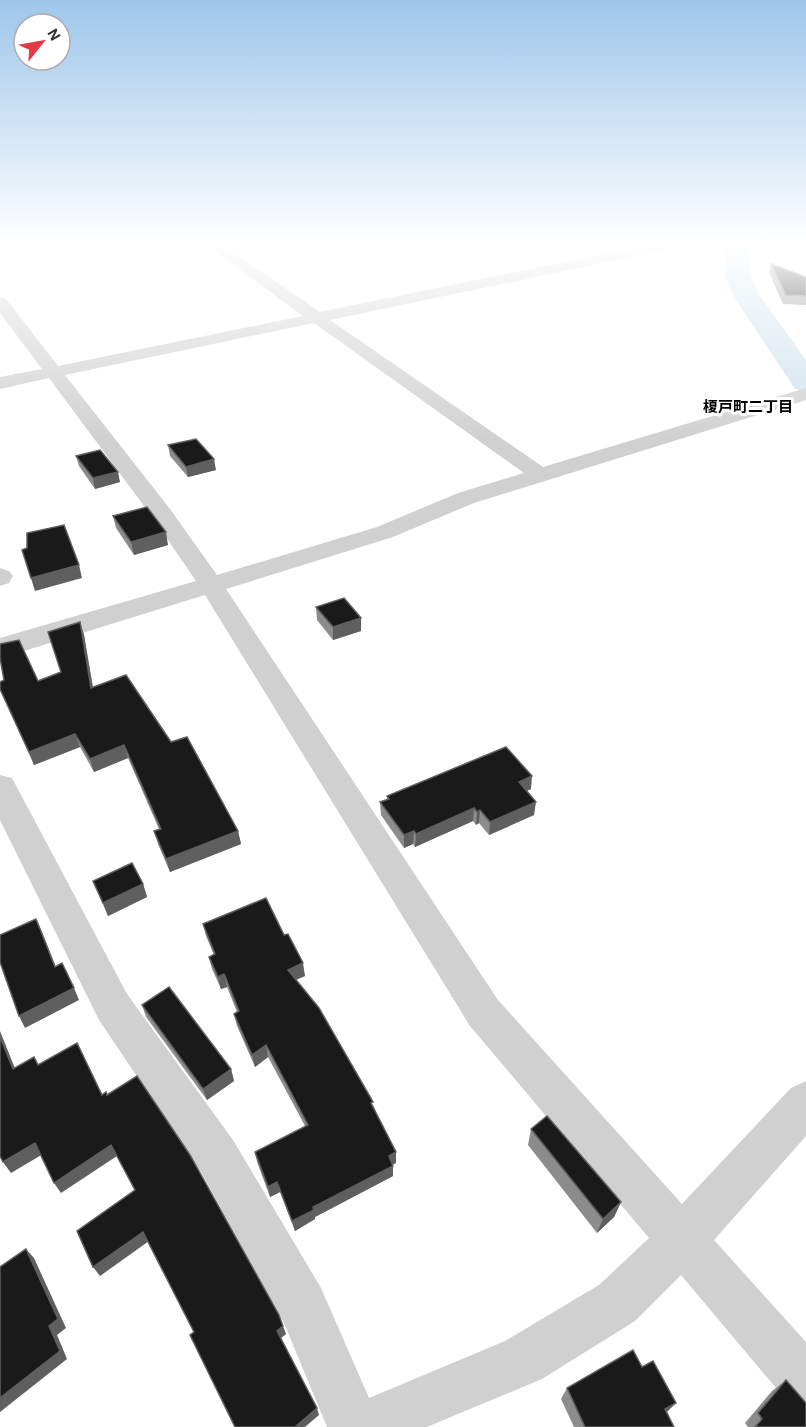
<svg xmlns="http://www.w3.org/2000/svg" width="806" height="1427" viewBox="0 0 806 1427" font-family="'Alegreya Sans','Noto Sans JP',sans-serif">
<style>
.lines{fill:none;stroke-linecap:round;stroke-linejoin:round}
.river{fill:#cfe2ee;fill-rule:evenodd}
.minor{fill:#d0d0d0;fill-rule:evenodd}
.wall{fill:#8c8c8c}
.shaded-wall{fill:#5f5f5f}
.building{fill:#1a1a1a;stroke:#5f5f5f;stroke-width:1.5}
.labels{text-anchor:middle;dominant-baseline:central;stroke-width:6;stroke-linejoin:round;paint-order:stroke}
.far-neighbourhood-label{font-size:15px;font-weight:bold;fill:#000;stroke:#fff}
</style>
<rect width="100%" height="100%" fill="#fff"/>
<g class="lines">
<path class="river" d="M726,241H749L751,277L760,296L806,360V391L795,389L734,297L725,277Z"/>
<g class="minor">
<path d="M201,241H217L320,312L667,241H695L688,245L330,320L543,467L806,388V400L474,503L393,537L226,589L498,1000L682,1204L791,1088L806,1081V1136L714,1240L806,1342V1409L787,1401L681,1275L635,1321L542,1379L427,1427H327L284,1323L201,1172L99,1020L0,820V775L12,778L127,994L233,1140L321,1288L369,1398L505,1341L599,1285L649,1238L470,1026L205,595L24,651L0,656V638L196,581L153,518L49,378L0,389V377L42,369L0,313V297L6,299L58,366L303,316ZM314,323L524,473L458,493L377,527L217,575L170,509L65,375Z"/>
<path d="M0,568L9,571L13,576L9,583L0,586Z"/>
</g>
</g>
<g class="wall">
<path d="M771,264L806,277V305L783,304L769,272Z"/>
<path d="M168,445L216,470L188,477L170,456Z"/>
<path d="M76,456L120,482L95,489L79,466Z"/>
<path d="M113,516L168,545L134,555L116,528Z"/>
<path d="M316,607L361,618V631L333,640L317,620Z"/>
<path d="M80,622L84,635L93,687L171,742L238,831L241,844L170,872L158,844L154,831L159,829L128,758L94,772L80,747L34,765L0,689L38,681L61,672Z"/>
<path d="M531,789L527,791L534,815L489,835L479,823L476,825L473,821L415,847L413,844L404,848L381,815L380,802L387,800V796Z"/>
<path d="M93,881L143,884L147,897L108,916Z"/>
<path d="M203,924L284,935L305,976L296,980L374,1107L396,1163L392,1165L393,1176L315,1217V1219L295,1231L280,1192L270,1197L257,1162L255,1152L305,1126L268,1057L255,1067L237,1026L234,1014L237,1012L227,987L221,989L212,969L209,957L214,955L206,936Z"/>
<path d="M142,1005L231,1069L234,1081L207,1100L146,1017Z"/>
<path d="M531,1129L621,1202L614,1217L597,1233L528,1145Z"/>
<path d="M642,1367L674,1427H574L561,1399L567,1388Z"/>
<path d="M786,1380L806,1427H748L745,1423L772,1391Z"/>
</g>
<g class="shaded-wall">
<path d="M214,459L216,470L188,477L186,467Z"/>
<path d="M118,472L120,482L95,489L93,478Z"/>
<path d="M166,532L168,545L134,555L131,542Z"/>
<path d="M79,565L82,578L35,591L31,578Z"/>
<path d="M361,618V631L333,640V627Z"/>
<path d="M80,622L84,635L95,701L91,688Z"/>
<path d="M75,734L80,747L34,765L29,752Z"/>
<path d="M124,745L128,758L94,772L90,759Z"/>
<path d="M532,776L531,789L517,795L519,782Z"/>
<path d="M536,802L534,815L489,835L490,822Z"/>
<path d="M474,808L473,821L415,847L416,834Z"/>
<path d="M480,810L479,823L476,825L477,812Z"/>
<path d="M238,831L241,844L170,872L166,859Z"/>
<path d="M414,831L413,844L404,848V835Z"/>
<path d="M143,884L147,897L108,916L103,903Z"/>
<path d="M36,919L42,932L61,980L55,967Z"/>
<path d="M303,963L305,976L290,982L288,970Z"/>
<path d="M224,974L227,987L221,989L218,977Z"/>
<path d="M74,988L79,1000L25,1028L19,1016Z"/>
<path d="M0,1031L20,1081L13,1069L0,1037Z"/>
<path d="M266,1045L268,1057L255,1067L252,1055Z"/>
<path d="M231,1069L234,1081L207,1100L203,1089Z"/>
<path d="M35,1143L43,1154L11,1173L3,1162Z"/>
<path d="M111,1145L117,1156L61,1193L54,1183Z"/>
<path d="M396,1152V1163L389,1166V1156Z"/>
<path d="M393,1166V1176L315,1217V1219L295,1231L292,1221L313,1207Z"/>
<path d="M277,1182L280,1192L270,1197L268,1187Z"/>
<path d="M621,1202L614,1217L597,1233L603,1219Z"/>
<path d="M143,1232L149,1241L100,1276L93,1267Z"/>
<path d="M26,1249L34,1258L66,1328L57,1335L67,1359L0,1412V1398L49,1326Z"/>
<path d="M283,1326L286,1334L280,1339L277,1331Z"/>
<path d="M676,1403L666,1413L665,1409Z"/>
<path d="M317,1408L319,1415L305,1427H295Z"/>
</g>
<g class="building">
<path d="M771,264L806,277V296L786,295Z"/>
<path d="M196,439L214,459L186,467L168,445Z"/>
<path d="M100,450L118,472L93,478L76,456Z"/>
<path d="M147,507L166,532L131,542L113,516Z"/>
<path d="M64,525L79,565L31,578L22,550L27,548V533Z"/>
<path d="M344,598L361,618L333,627L316,607Z"/>
<path d="M80,622L91,688L126,675L171,742L187,737L238,831L166,859L154,831L161,829L124,745L90,759L75,734L29,752L0,689V682L4,680L0,658V644L19,640L38,681L61,672L48,632Z"/>
<path d="M506,747L532,776L519,782L536,802L490,822L480,810L477,812L474,808L416,834L414,831L404,835L380,802L389,799L387,796Z"/>
<path d="M132,863L143,884L103,903L93,881Z"/>
<path d="M266,898L284,935L288,934L303,963L288,970L319,1008L373,1102L371,1103L396,1152L389,1156L393,1166L313,1207L314,1210L292,1221L277,1182L268,1187L255,1152L308,1125L266,1045L252,1055L234,1014L239,1011L224,974L218,977L209,957L215,954L203,924Z"/>
<path d="M36,919L55,967L62,963L74,988L19,1016L0,962V935Z"/>
<path d="M169,987L231,1069L203,1089L142,1005Z"/>
<path d="M0,1037L13,1069L34,1057L38,1065L77,1043L102,1095L106,1092L107,1095L137,1076L190,1155L279,1315L283,1326L277,1331L317,1408L295,1427H235L190,1335L194,1332L143,1232L93,1267L77,1231L135,1190L111,1145L54,1183L35,1143L3,1162L0,1156Z"/>
<path d="M547,1116L621,1202L603,1219L531,1129Z"/>
<path d="M26,1249L58,1319L49,1326L60,1351L0,1398V1267Z"/>
<path d="M633,1350L642,1367L653,1361L676,1403L665,1409L674,1427H585L567,1388Z"/>
<path d="M786,1380L806,1403V1427H755L762,1419L758,1413Z"/>
</g>
<linearGradient id="sky" x2="0" y2="1"><stop stop-color="#9ec6ea"/><stop offset="0.55" stop-color="#fff"/><stop offset="1" stop-color="#fff" stop-opacity="0"/></linearGradient>
<rect width="806" height="441" fill="url(#sky)"/>
<g class="labels">
<g class="far-neighbourhood-label">
<text x="748" y="407">榎戸町二丁目</text>
</g>
</g>
<g transform="translate(42 42) rotate(59)"><circle r="28" fill="#ffffff" stroke="#adadad" stroke-width="1.5"/>
<path d="M0-4.5L10 22L0 15L-10 22Z" fill="#e63946"/>
<text y="-9" font-size="16" font-weight="bold" text-anchor="middle" fill="#333333">N</text>
</g>
</svg>
